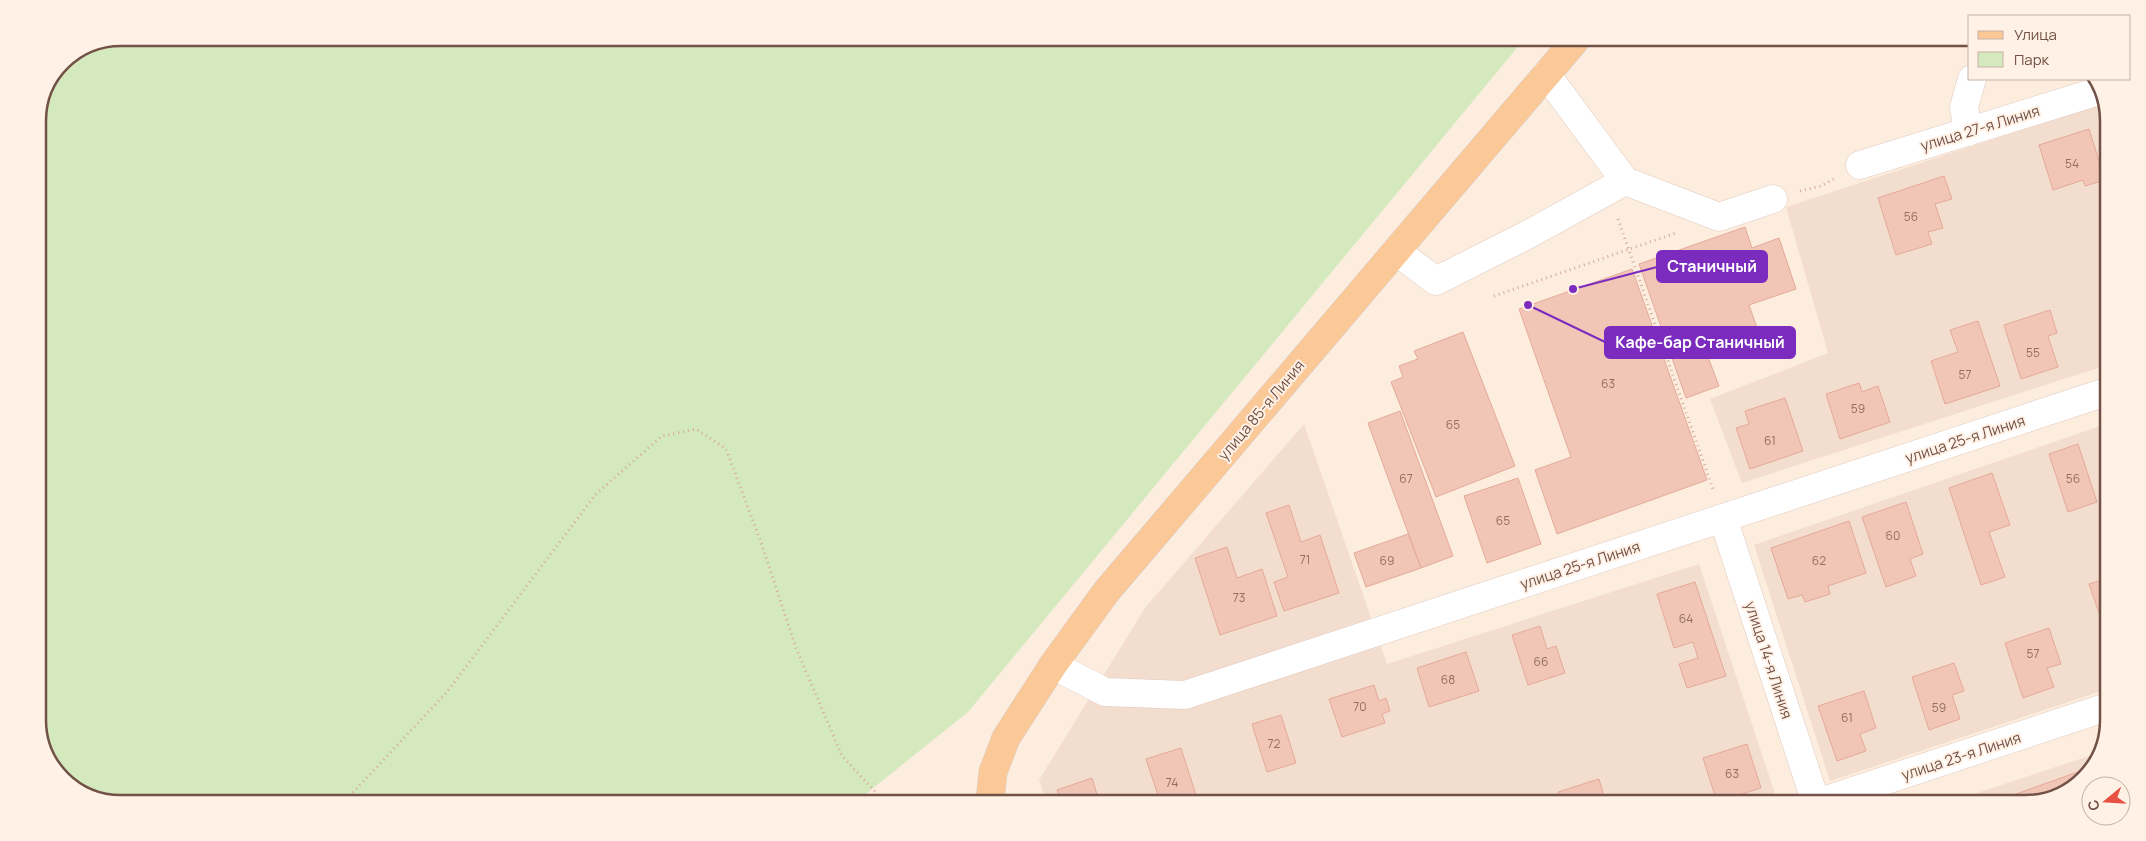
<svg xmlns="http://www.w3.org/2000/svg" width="2146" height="841" viewBox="0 0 2146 841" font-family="Manrope,sans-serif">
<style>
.residential{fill:#f3ddce}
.green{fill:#d5e9be}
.building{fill:#f1c6b7;stroke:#e4aa97}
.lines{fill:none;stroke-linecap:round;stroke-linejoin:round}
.minor-casing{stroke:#e2cabf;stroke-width:29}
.major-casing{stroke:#d8cecb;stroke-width:29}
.path{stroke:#d6aa9b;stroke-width:3;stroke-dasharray:1 4;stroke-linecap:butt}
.minor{stroke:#fff;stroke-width:28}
.major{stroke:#fbc897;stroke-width:28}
.labels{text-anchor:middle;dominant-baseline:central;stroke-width:4;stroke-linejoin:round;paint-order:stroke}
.number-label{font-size:12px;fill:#926e63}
.street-label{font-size:15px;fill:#725147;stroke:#fff1e5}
.rim{fill:none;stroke:#725147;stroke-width:2.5}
.leader{fill:none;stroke:#7b2cbf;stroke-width:2}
.callout-dot{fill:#7b2cbf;stroke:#fff1e5;stroke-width:2}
.callout{fill:#7b2cbf;stroke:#7b2cbf;stroke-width:2}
.callout-label{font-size:16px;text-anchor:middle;font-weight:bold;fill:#fff}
</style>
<rect width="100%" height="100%" fill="#fceddf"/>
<g class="residential">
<path d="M2104,103L2108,115L2107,365L1742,483L1710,399L1828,353L1786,207Z"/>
<path d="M1304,424L1387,664L1699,564L1776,797L1757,803L1046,801L1039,780L1145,608Z"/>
<path d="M2106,424L2104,690L1830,781L1754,545Z"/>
<path d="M2101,752L2076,786L2025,803H1947Z"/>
</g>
<path class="green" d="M1521,43L968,712L857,801L94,799L55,771L38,726V116L62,62L89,44Z"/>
<g class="building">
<path d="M2089,129L2105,180L2085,186L2083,180L2053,190L2039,145Z"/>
<path d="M1944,176L1952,199L1935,204L1943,228L1928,232L1932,244L1896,255L1878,198Z"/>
<path d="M1745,227L1752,248L1779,238L1796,289L1749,305L1761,339L1708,357L1719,386L1686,398L1639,264Z"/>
<path d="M1632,269L1707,480L1557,534L1535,470L1571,457L1519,309Z"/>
<path d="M2050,310L2057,333L2048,336L2058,367L2021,379L2004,325Z"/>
<path d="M1978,321L2000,386L1945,404L1931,361L1958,352L1950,330Z"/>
<path d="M1463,332L1515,466L1436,497L1391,382L1403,377L1399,366L1418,359L1414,351Z"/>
<path d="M1859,383L1862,392L1878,386L1890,422L1840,439L1826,394Z"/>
<path d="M1785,398L1803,451L1750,469L1736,428L1749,424L1745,411Z"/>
<path d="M1400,411L1453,556L1421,568L1368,423Z"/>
<path d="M2078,444L2097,502L2068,512L2049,454Z"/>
<path d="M1992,473L2010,525L1989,532L2005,577L1981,585L1949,488Z"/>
<path d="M1518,478L1541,544L1487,563L1464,496Z"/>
<path d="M1906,502L1923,554L1910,559L1916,576L1886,587L1862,517Z"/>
<path d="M1289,505L1301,542L1320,535L1339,593L1284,611L1274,582L1288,577L1266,513Z"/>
<path d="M1849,521L1866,573L1828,586L1830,594L1805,602L1802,595L1788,599L1771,548Z"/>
<path d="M1408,534L1421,568L1366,587L1354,553Z"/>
<path d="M1227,547L1237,578L1262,569L1277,616L1220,635L1195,558Z"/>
<path d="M2105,579V630L2089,584Z"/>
<path d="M1695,582L1726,676L1687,688L1679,664L1698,658L1693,642L1674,648L1657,594Z"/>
<path d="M1540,626L1547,649L1556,646L1565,673L1528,685L1512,635Z"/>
<path d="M2049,628L2061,664L2047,668L2054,687L2023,698L2005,643Z"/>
<path d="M1466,652L1479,691L1429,707L1417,668Z"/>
<path d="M1954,663L1964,691L1952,695L1960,719L1929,730L1912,677Z"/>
<path d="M1374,685L1379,701L1386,698L1390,711L1382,714L1385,723L1342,737L1329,699Z"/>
<path d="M1864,691L1876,728L1860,734L1866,751L1837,761L1818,706Z"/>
<path d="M1281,715L1296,763L1267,772L1252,724Z"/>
<path d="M1747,744L1761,788L1717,802L1703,758Z"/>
<path d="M1181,748L1196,795L1175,802L1160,801L1146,759Z"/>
<path d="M2089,768L2076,786L2025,803H2007L2005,798Z"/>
<path d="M1092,778L1099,801H1061L1057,790Z"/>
<path d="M1599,779L1606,803L1561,802L1558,792Z"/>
</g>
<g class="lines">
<defs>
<g id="minor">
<path d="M1968,132L1964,107L1972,79"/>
<path d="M1860,165L2099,91"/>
<path d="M1625,181L1719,217L1773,199"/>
<path d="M1396,251L1436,281L1529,234L1625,181L1546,74"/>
<path d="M1723,518L1816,803"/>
<path d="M1053,665L1105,692L1185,695L2106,392"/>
<path d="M1817,803L2104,708"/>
</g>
<path id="major" d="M990,801L993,772L1006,738L1053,665L1106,592L1574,42"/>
</defs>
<use href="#minor" class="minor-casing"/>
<use href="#major" class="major-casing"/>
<g class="path">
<path d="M1800,191L1821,186L1834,179"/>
<path d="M1618,219L1713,489"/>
<path d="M1494,296L1676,233"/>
<path d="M346,800L447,692L596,494L662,436L696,429L726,449L762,545L796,648L842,756L884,801"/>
</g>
<use href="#minor" class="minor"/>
<use href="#major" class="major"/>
</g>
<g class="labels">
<g class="number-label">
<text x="2072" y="163">54</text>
<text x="1911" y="216">56</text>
<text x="2033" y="352">55</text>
<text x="1965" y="374">57</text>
<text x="1608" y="383">63</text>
<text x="1858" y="408">59</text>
<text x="1453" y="424">65</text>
<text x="1770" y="440">61</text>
<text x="1406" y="478">67</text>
<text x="2073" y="478">56</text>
<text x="1503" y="520">65</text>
<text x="1893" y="535">60</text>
<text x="1305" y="559">71</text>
<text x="1387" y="560">69</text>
<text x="1819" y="560">62</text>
<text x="1239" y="597">73</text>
<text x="1686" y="618">64</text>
<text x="2033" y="653">57</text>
<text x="1541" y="661">66</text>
<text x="1448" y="679">68</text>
<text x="1360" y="706">70</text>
<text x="1939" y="707">59</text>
<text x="1847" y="717">61</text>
<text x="1274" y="743">72</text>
<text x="1732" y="773">63</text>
<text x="1172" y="782">74</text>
</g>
<g class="street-label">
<text transform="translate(1980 128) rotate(-17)">улица 27-я Линия</text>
<text transform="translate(1261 410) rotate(-50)">улица 85-я Линия</text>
<text transform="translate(1965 439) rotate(-18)">улица 25-я Линия</text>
<text transform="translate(1580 565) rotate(-18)">улица 25-я Линия</text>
<text transform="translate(1769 660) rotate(72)">улица 14-я Линия</text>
<text transform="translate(1961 756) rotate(-18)">улица 23-я Линия</text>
</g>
</g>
<path d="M0 0H2146V841H0ZM121 46H2025A75 75 0 0 1 2100 121V720A75 75 0 0 1 2025 795H121A75 75 0 0 1 46 720V121A75 75 0 0 1 121 46Z" fill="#fff1e5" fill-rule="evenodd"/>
<path class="rim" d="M121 46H2025A75 75 0 0 1 2100 121V720A75 75 0 0 1 2025 795H121A75 75 0 0 1 46 720V121A75 75 0 0 1 121 46Z"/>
<path class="leader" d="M1573 289L1657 267M1528 305L1605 342"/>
<g class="callout-dot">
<circle cx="1573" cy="289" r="5"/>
<circle cx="1528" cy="305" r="5"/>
</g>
<g class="callout">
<rect x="1657" y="251" width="110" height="31" rx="5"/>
<rect x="1605" y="327" width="190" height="31" rx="5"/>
</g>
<g class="callout-label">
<text x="1712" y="272">Станичный</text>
<text x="1700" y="348">Кафе-бар Станичный</text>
</g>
<rect x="1968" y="15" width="162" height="65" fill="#fff1e5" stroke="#c7b1a6"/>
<rect x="1978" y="31" width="25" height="8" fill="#fbc897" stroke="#c7b1a6"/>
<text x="2014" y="40" font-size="15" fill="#725147">Улица</text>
<rect x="1978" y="52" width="25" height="15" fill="#d5e9be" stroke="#c7b1a6"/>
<text x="2014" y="65" font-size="15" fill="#725147">Парк</text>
<g transform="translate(2106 801) rotate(252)"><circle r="24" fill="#fff1e5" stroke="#c7b1a6"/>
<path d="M0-4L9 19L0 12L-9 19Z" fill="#e75143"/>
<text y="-8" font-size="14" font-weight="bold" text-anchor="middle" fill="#725147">С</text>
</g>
</svg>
